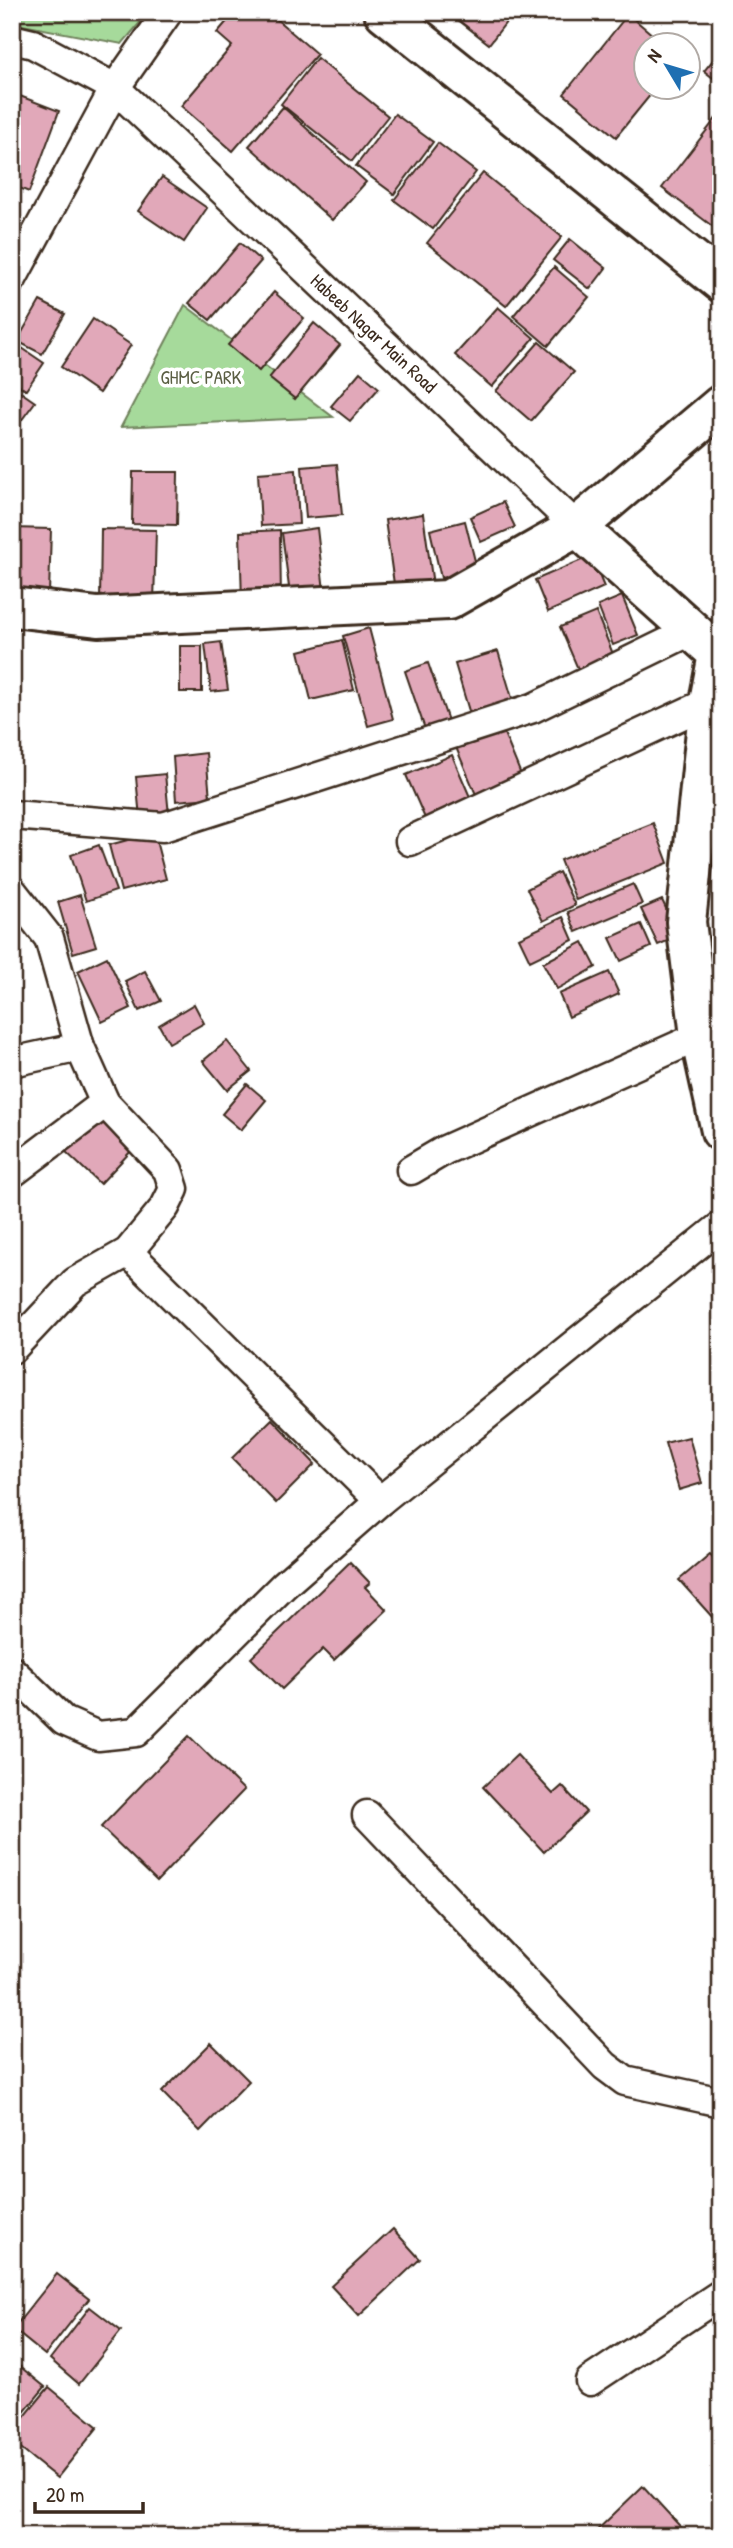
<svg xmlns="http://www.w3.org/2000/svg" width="733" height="2548" viewBox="0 0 733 2548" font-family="'Patrick Hand',sans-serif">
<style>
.green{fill:#a6da9b;stroke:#70825c;stroke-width:2}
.building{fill:#e1a8b9;stroke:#3b2a1e;stroke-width:2}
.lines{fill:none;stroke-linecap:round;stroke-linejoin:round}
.street-casing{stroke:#3b2a1e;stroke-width:33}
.secondary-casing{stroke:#3b2a1e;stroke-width:44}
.street{stroke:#fff;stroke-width:28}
.secondary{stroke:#fff;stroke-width:38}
.labels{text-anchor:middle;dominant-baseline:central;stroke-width:7;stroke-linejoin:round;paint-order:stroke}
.street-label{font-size:19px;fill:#3b2a1e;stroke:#fff}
.park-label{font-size:19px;fill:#5b5f44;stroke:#fff}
</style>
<rect width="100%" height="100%" fill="#fff"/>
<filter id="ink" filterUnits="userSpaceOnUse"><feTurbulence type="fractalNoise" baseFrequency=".0143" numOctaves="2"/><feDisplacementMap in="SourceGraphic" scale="14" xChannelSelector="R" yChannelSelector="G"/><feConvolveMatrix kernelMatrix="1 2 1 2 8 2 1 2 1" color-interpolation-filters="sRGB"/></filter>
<g filter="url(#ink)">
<g class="green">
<path d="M12,12H149L122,44L12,23Z"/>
<path d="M185,305L333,417L121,427Z"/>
</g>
<g class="building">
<path d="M235,12H268L317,54L233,151L181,106L232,46L217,33Z"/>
<path d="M448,12H514L489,44Z"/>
<path d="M628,14L666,46H646V88H656L616,137L564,94Z"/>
<path d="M721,50V84L704,71Z"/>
<path d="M317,58L388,116L352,161L281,104Z"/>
<path d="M12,93L59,111L29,192L12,185Z"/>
<path d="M283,107L366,182L332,220L249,146Z"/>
<path d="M721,112V223L716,229L662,188Z"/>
<path d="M395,114L433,142L394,194L356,166Z"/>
<path d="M438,143L476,172L433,229L394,200Z"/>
<path d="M483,173L562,237L506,306L427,243Z"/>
<path d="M162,177L207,208L184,242L138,211Z"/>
<path d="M570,239L606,268L590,289L553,260Z"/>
<path d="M240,243L261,261L210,320L189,303Z"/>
<path d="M554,267L589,297L548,346L513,316Z"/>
<path d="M274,292L304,318L259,371L228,345Z"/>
<path d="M40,301L65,314L42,354L17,341Z"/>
<path d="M498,307L534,338L492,387L455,355Z"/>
<path d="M93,319L131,345L99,393L61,367Z"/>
<path d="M314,323L340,345L295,399L269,378Z"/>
<path d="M539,342L574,372L531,421L496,391Z"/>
<path d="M22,348L44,363L26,390L12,381V363Z"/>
<path d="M360,372L379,388L350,421L331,406Z"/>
<path d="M12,386L35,402L12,433Z"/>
<path d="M337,464L342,515L306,518L302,467Z"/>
<path d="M296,470L299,524L261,526L258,473Z"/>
<path d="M133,472H178L177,525L132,524Z"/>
<path d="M503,502L515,527L481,542L470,517Z"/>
<path d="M423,514L433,585L395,591L385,520Z"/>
<path d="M465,521L477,569L441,578L430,530Z"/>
<path d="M12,528L51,529L49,594L12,593Z"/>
<path d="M317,528L324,591L290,595L282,533Z"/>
<path d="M101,529L156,530L154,603H100Z"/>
<path d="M280,530L281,601L242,602L240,532Z"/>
<path d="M591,556L604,587L548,612L535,580Z"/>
<path d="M622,596L638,635L613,645L598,606Z"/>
<path d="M596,612L613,654L578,669L560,627Z"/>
<path d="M369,628L393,719L368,726L343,636Z"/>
<path d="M342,640L354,690L311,700L299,651Z"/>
<path d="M221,642L228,690L211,692L205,644Z"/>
<rect x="180" y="646" width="22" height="46"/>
<path d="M498,651L515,708L472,721L455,664Z"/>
<path d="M428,663L448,721L425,729L405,671Z"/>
<path d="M501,726L522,777L477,797L455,745Z"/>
<path d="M206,753L210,798L176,801L173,757Z"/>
<path d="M452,755L473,804L427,823L406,775Z"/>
<path d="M165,774L169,815L140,818L136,777Z"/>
<path d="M653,823L668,863L576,900L560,860Z"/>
<path d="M154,833L166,879L121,891L109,845Z"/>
<path d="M99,845L116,891L86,901L71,855Z"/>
<path d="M559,872L575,905L543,921L527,889Z"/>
<path d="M633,884L642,904L576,932L568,912Z"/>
<path d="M80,895L96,946L73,953L58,902Z"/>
<path d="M662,900L679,936L658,945L641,909Z"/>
<path d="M563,917L573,940L530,961L519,938Z"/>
<path d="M641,924L651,947L621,961L610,938Z"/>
<path d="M583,942L596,967L557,989L543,963Z"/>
<path d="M107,957L131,1008L102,1022L78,971Z"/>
<path d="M145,971L161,1001L139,1011L125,981Z"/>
<path d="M609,972L619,994L569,1017L559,994Z"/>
<path d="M194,1004L204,1023L169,1043L159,1025Z"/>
<path d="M227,1041L251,1071L227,1090L203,1061Z"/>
<path d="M247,1084L266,1100L241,1130L222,1114Z"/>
<path d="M98,1115L134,1148L100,1184L65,1151Z"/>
<path d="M272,1419L315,1464L276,1503L232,1458Z"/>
<path d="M689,1437L702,1483L679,1490L665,1443Z"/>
<path d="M710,1554L721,1566V1613L714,1619L679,1580Z"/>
<path d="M350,1562L370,1583L365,1587L387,1610L334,1660L323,1649L282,1689L251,1658Z"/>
<path d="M189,1736L244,1790L157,1881L101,1827Z"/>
<path d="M517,1755L553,1794L562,1786L586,1812L544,1852L483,1787Z"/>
<path d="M211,2043L249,2081L200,2131L162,2092Z"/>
<path d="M393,2229L420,2259L359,2316L331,2286Z"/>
<path d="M57,2274L89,2299L45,2355L13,2329Z"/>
<path d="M90,2307L121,2331L79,2384L50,2359Z"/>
<path d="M12,2360L45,2387L12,2427Z"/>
<path d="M49,2387L98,2427L57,2478L12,2442V2432Z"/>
<path d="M643,2486L689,2536H591Z"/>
</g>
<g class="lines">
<defs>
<g id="street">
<path d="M12,39L33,44L115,88L577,527"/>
<path d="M12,279L115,88L168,12"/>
<path d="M12,815L163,827L533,708L691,631"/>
<path d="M410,841L709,702"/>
<path d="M12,891L49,938L80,1047"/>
<path d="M12,1062L80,1047L105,1103"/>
<path d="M411,1170L445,1150L700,1036"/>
<path d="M12,1173L105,1103L168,1170L174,1189L165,1207L128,1252L75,1282L12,1349"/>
<path d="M128,1252L380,1501"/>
<path d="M12,1671L64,1721L98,1736L136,1732L284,1585L380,1501L721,1226"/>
<path d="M367,1815L605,2066L625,2081L721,2102"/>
<path d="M590,2381L721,2294"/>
</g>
<g id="secondary">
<path d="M384,12L721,282"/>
<path d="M577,527L718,654L709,702L686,922L700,1036L721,1131"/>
<path d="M12,607L98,617L448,600L577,527L721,405"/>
</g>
</defs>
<use href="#street" class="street-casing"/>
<use href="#secondary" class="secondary-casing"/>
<use href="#street" class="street"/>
<use href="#secondary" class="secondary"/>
</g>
</g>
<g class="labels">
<g class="street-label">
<text transform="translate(374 333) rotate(43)">Habeeb Nagar Main Road</text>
</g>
<g class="park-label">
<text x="201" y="377">GHMC PARK</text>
</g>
</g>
<rect width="733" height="2548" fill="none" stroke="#fff" stroke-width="42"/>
<rect x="21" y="21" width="691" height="2506" fill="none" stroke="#3b2a1e" stroke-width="2.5" filter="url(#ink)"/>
<g transform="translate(667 66) rotate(308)"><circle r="33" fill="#ffffff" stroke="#b1aaa5" stroke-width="2"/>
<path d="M0-5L12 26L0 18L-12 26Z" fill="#1f6fb2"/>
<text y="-10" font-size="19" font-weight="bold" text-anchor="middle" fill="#3b2a1e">N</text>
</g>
<path d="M35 2502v10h108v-10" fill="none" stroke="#3b2a1e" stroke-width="3.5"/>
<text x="46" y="2502" font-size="21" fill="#3b2a1e" stroke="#ffffff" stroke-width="5" paint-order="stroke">20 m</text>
</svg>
